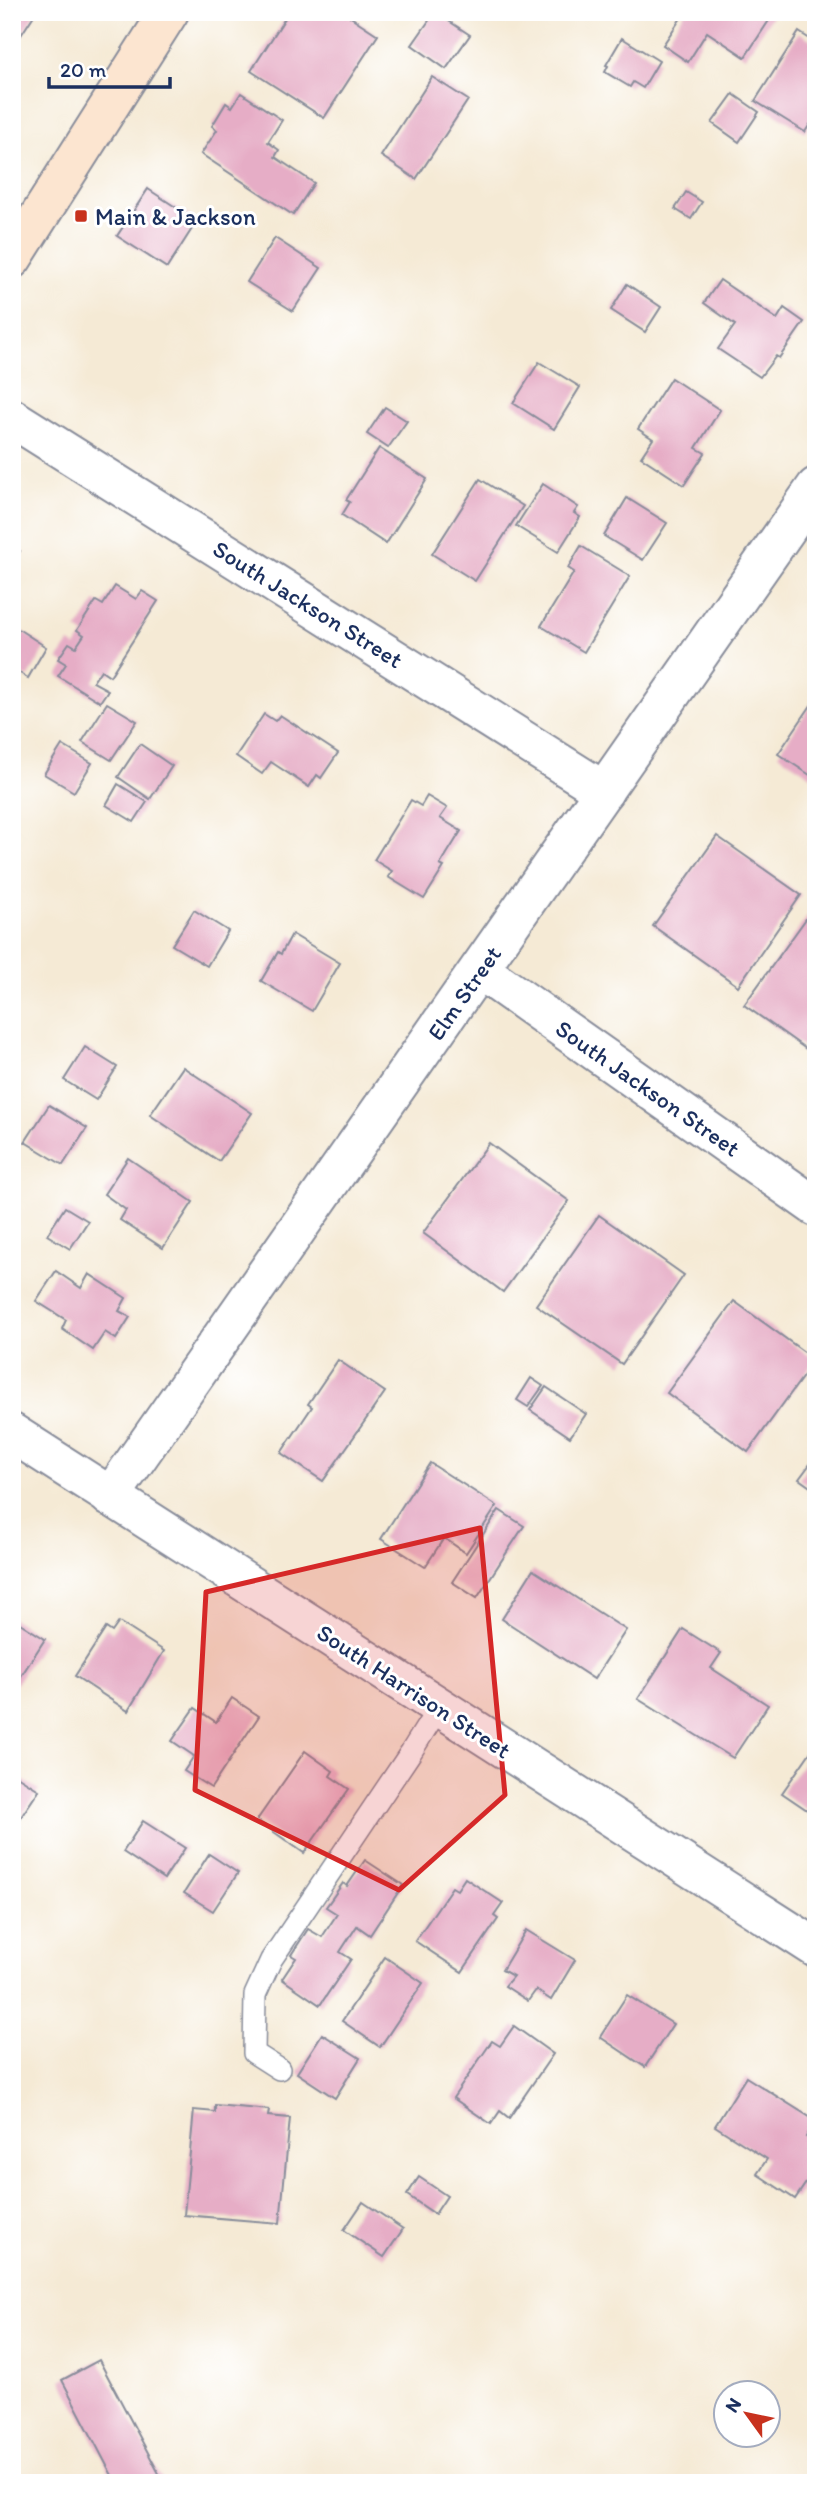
<svg xmlns="http://www.w3.org/2000/svg" width="828" height="2495" viewBox="0 0 828 2495" font-family="Itim,sans-serif">
<style>
.building{fill:#e6adc6}
.lines{fill:none;stroke-linecap:round;stroke-linejoin:round}
.service-casing{stroke:#888c9a;stroke-width:24}
.minor-casing{stroke:#888c9a;stroke-width:42}
.secondary-casing{stroke:#888c9a;stroke-width:42}
.service{stroke:#fff;stroke-width:21}
.minor{stroke:#fff;stroke-width:38}
.secondary{stroke:#fce5d0;stroke-width:38}
.marked{fill:#d62828;fill-opacity:0.2;stroke:#d62828;stroke-width:5;stroke-linejoin:round}
.poi-dot{fill:#c8321e;stroke:#fff;stroke-width:2.5}
.labels{text-anchor:middle;dominant-baseline:central;stroke-width:6;stroke-linejoin:round;paint-order:stroke}
.poi-label{font-size:24px;fill:#1b2f5e;stroke:#fff;text-anchor:start}
.street-label{font-size:24px;fill:#1b2f5e;stroke:#fff}
</style>
<rect width="100%" height="100%" fill="#fff"/>
<filter id="ink" filterUnits="userSpaceOnUse"><feTurbulence type="fractalNoise" baseFrequency=".0143" numOctaves="2"/><feDisplacementMap in="SourceGraphic" scale="14" xChannelSelector="R" yChannelSelector="G"/><feConvolveMatrix kernelMatrix="1 2 1 2 8 2 1 2 1" color-interpolation-filters="sRGB"/></filter>
<filter id="wash" filterUnits="userSpaceOnUse"><feTurbulence type="fractalNoise" baseFrequency=".00686" numOctaves="4" result="noise"/><feDisplacementMap in="SourceGraphic" scale="28" xChannelSelector="R" yChannelSelector="G"/><feGaussianBlur stdDeviation="1.57" result="paint"/><feColorMatrix in="noise" values="0 0 0 0 0 0 0 0 0 0 0 0 0 0 0 0 0 1.4 0 .05"/><feComposite in="paint" operator="in"/></filter>
<g filter="url(#wash)">
<rect width="100%" height="100%" fill="#f5ead5"/>
<g id="blocks">
<g class="building">
<path d="M12,12H36L12,49Z"/>
<path d="M289,12H343L378,35L324,118L251,71Z"/>
<path d="M435,12L470,35L446,69L412,45Z"/>
<path d="M685,12H773L774,13L745,57L707,32L688,62L663,45Z"/>
<path d="M799,32L816,43V115L805,132L755,101Z"/>
<path d="M622,38L659,61L643,88L633,82L630,87L605,72L608,66L606,65Z"/>
<path d="M432,77L468,100L416,179L381,156Z"/>
<path d="M241,93L282,120L268,142L279,150L275,157L314,183L293,215L201,154L217,130L212,126L226,103L232,107Z"/>
<path d="M733,94L759,112L739,142L712,123Z"/>
<path d="M148,189L197,221L167,268L117,236Z"/>
<path d="M686,192L702,202L691,219L675,209Z"/>
<path d="M275,238L321,268L293,311L247,282Z"/>
<path d="M720,280L777,319L784,308L804,322L779,358L776,356L760,377L718,349L735,325L704,303Z"/>
<path d="M627,284L661,307L645,332L611,310Z"/>
<path d="M539,362L580,387L554,429L513,403Z"/>
<path d="M671,378L720,410L696,448L705,453L684,485L641,457L653,439L638,429Z"/>
<path d="M385,407L407,421L388,448L367,434Z"/>
<path d="M379,448L427,479L386,544L342,515L350,502L346,500Z"/>
<path d="M480,479L523,506L475,581L432,554Z"/>
<path d="M543,484L578,507L574,513L580,517L558,552L516,526Z"/>
<path d="M627,498L667,523L643,560L604,536Z"/>
<path d="M12,546L20,551L12,563Z"/>
<path d="M581,546L630,576L584,652L541,626L574,572L568,568Z"/>
<path d="M115,586L136,599L142,591L158,601L110,676L101,670L93,682L108,690L100,702L58,676L66,664L58,659L69,643L76,647L84,635L77,630L96,601L103,605Z"/>
<path d="M12,625L46,647L28,678L12,668Z"/>
<path d="M816,698V779L778,754Z"/>
<path d="M107,703L137,721L111,760L82,742Z"/>
<path d="M264,714L275,721L280,715L338,753L321,778L317,775L309,787L271,762L262,774L236,756Z"/>
<path d="M140,744L172,766L150,799L118,777Z"/>
<path d="M62,745L92,763L74,792L44,774Z"/>
<path d="M118,784L147,802L134,822L106,805Z"/>
<path d="M427,796L447,808L440,818L461,831L440,865L444,867L424,899L388,877L392,871L374,860L411,800L421,806Z"/>
<path d="M717,836L801,895L738,986L653,926Z"/>
<path d="M813,909L816,912V1056L744,1005Z"/>
<path d="M194,910L228,931L207,966L172,945Z"/>
<path d="M292,934L340,963L312,1011L261,981L278,952L281,954Z"/>
<path d="M85,1047L117,1067L96,1100L64,1080Z"/>
<path d="M183,1067L252,1113L219,1161L150,1115Z"/>
<path d="M49,1105L87,1128L63,1165L25,1142Z"/>
<path d="M489,1143L569,1201L503,1292L423,1233Z"/>
<path d="M128,1158L193,1202L163,1248L120,1220L126,1210L104,1194Z"/>
<path d="M65,1207L88,1221L70,1249L47,1235Z"/>
<path d="M599,1215L684,1275L622,1364L536,1305Z"/>
<path d="M56,1271L81,1288L89,1274L126,1298L119,1311L130,1317L116,1339L105,1332L93,1350L62,1329L66,1320L36,1301Z"/>
<path d="M734,1301L815,1360L748,1452L667,1393Z"/>
<path d="M338,1360L385,1392L323,1481L281,1453L312,1407L308,1404Z"/>
<path d="M531,1378L543,1386L528,1407L517,1400Z"/>
<path d="M546,1387L586,1414L570,1437L530,1410Z"/>
<path d="M816,1456V1491L799,1479Z"/>
<path d="M430,1463L497,1506L466,1553L444,1538L425,1567L381,1539Z"/>
<path d="M499,1510L524,1526L477,1598L452,1582Z"/>
<path d="M533,1570L626,1630L594,1679L502,1619Z"/>
<path d="M12,1618L45,1639L12,1690Z"/>
<path d="M119,1622L164,1651L128,1711L75,1676L106,1628L112,1632Z"/>
<path d="M683,1629L721,1653L711,1668L768,1705L733,1758L638,1699Z"/>
<path d="M232,1698L259,1716L211,1788L184,1771L194,1756L172,1741L195,1708L216,1722Z"/>
<path d="M816,1744V1816L782,1793Z"/>
<path d="M305,1751L333,1771L330,1776L349,1789L304,1853L257,1820Z"/>
<path d="M12,1773L39,1790L15,1826L12,1823Z"/>
<path d="M143,1821L185,1848L164,1879L123,1852Z"/>
<path d="M209,1854L238,1873L213,1911L184,1893Z"/>
<path d="M365,1860L403,1885L370,1935L357,1926L340,1952L351,1959L320,2005L282,1979L296,1958L291,1955L308,1929L322,1937L337,1914L326,1907L343,1883L347,1886Z"/>
<path d="M465,1878L503,1903L494,1916L498,1919L462,1972L415,1941L452,1887L457,1890Z"/>
<path d="M526,1930L575,1960L551,2000L536,1990L528,2001L505,1986L513,1976L502,1970Z"/>
<path d="M385,1957L423,1983L380,2047L342,2021Z"/>
<path d="M627,1995L673,2024L645,2067L600,2037Z"/>
<path d="M514,2026L553,2054L509,2118L500,2111L491,2124L453,2098L492,2041L500,2046Z"/>
<path d="M322,2034L360,2058L335,2098L297,2073Z"/>
<path d="M746,2077L816,2121L806,2137L816,2144V2168L795,2199L757,2174L767,2159L715,2126Z"/>
<path d="M215,2105L269,2110L268,2116L290,2118L280,2223L184,2215L194,2110L215,2112Z"/>
<path d="M419,2177L447,2196L435,2214L407,2195Z"/>
<path d="M363,2202L403,2229L384,2257L344,2230Z"/>
<path d="M99,2360L164,2483H116L62,2380Z"/>
</g>
</g>
</g>
<g filter="url(#ink)">
<use href="#blocks" fill-opacity="0" stroke="#888c9a" stroke-width="2"/>
<g class="lines">
<defs>
<path id="service" d="M279,2069L254,2053L255,1995L271,1960L411,1752L439,1707"/>
<g id="minor">
<path d="M12,418L604,791"/>
<path d="M480,970L816,1207"/>
<path d="M12,1433L816,1948"/>
<path d="M110,1497L816,487"/>
</g>
<path id="secondary" d="M12,259L169,12"/>
</defs>
<use href="#service" class="service-casing"/>
<use href="#minor" class="minor-casing"/>
<use href="#secondary" class="secondary-casing"/>
<use href="#service" class="service"/>
<use href="#minor" class="minor"/>
<use href="#secondary" class="secondary"/>
</g>
</g>
<path class="marked" d="M480,1528L505,1795L399,1890L195,1790L206,1592Z"/>
<rect class="poi-dot" x="74" y="209" width="14" height="14" rx="3.5"/>
<g class="labels">
<g class="poi-label">
<text x="95" y="216">Main &amp; Jackson</text>
</g>
<g class="street-label">
<text transform="translate(308 604) rotate(32)">South Jackson Street</text>
<text transform="translate(464 993) rotate(-55)">Elm Street</text>
<text transform="translate(648 1088) rotate(35)">South Jackson Street</text>
<text transform="translate(414 1691) rotate(33)">South Harrison Street</text>
</g>
</g>
<rect width="828" height="2495" fill="none" stroke="#fff" stroke-width="42"/>
<g transform="translate(747 2414) rotate(303)"><circle r="33" fill="#ffffff" stroke="#a4acbf" stroke-width="2"/>
<path d="M0-5L12 26L0 18L-12 26Z" fill="#c8321e"/>
<text y="-10" font-size="19" font-weight="bold" text-anchor="middle" fill="#1b2f5e">N</text>
</g>
<path d="M49 77v10h121v-10" fill="none" stroke="#1b2f5e" stroke-width="3.5"/>
<text x="60" y="77" font-size="21" fill="#1b2f5e" stroke="#ffffff" stroke-width="5" paint-order="stroke">20 m</text>
</svg>
